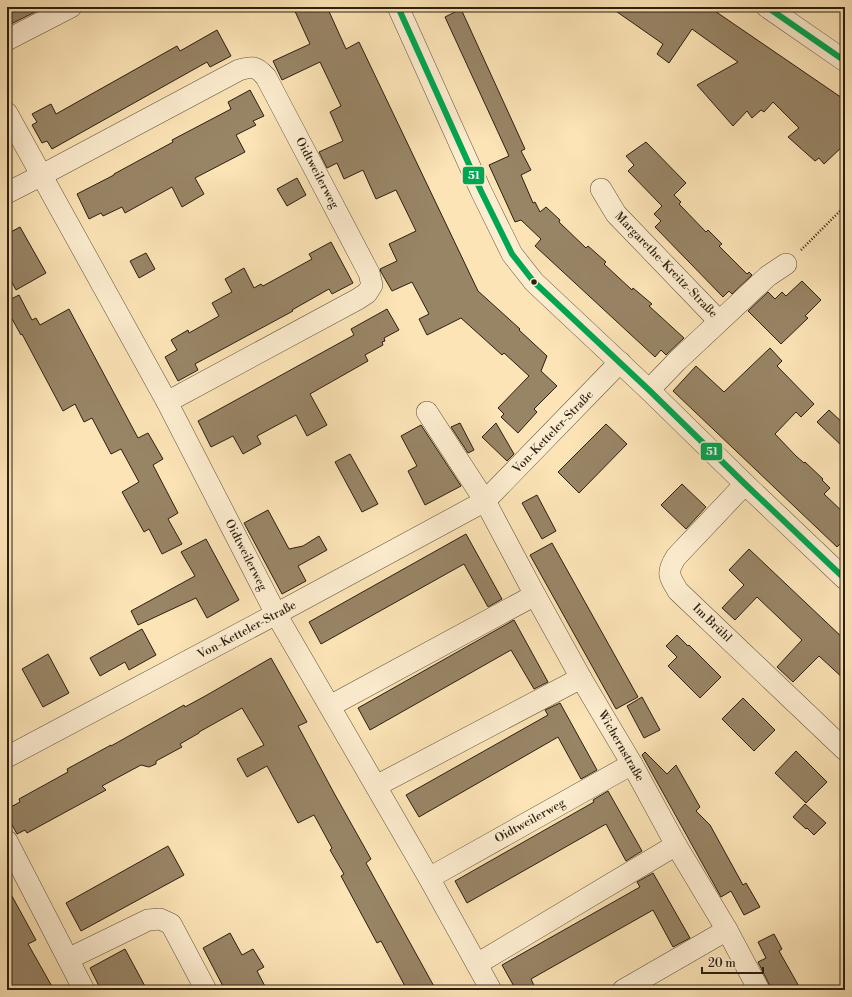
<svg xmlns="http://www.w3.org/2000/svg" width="852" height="997" viewBox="0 0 852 997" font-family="'Libre Bodoni',serif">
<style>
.building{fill:#988566;stroke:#2c1f10}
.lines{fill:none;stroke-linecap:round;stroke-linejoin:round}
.minor-casing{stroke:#60503a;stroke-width:22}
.path{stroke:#2c1f10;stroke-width:2.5;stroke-dasharray:1 2;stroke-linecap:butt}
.minor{stroke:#fdedd0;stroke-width:21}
.bus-1-casing{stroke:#fdedd0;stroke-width:9}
.bus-1{stroke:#00a651;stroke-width:6}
.bus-dot{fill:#2c1f10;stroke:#fdedd0;stroke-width:1.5}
.labels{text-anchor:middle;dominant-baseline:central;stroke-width:3;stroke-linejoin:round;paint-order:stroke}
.street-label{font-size:12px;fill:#2c1f10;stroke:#fdedd0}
.line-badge{stroke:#fdedd0;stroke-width:1.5}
.badge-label{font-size:11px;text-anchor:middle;font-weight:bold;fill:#fff}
</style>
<rect width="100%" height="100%" fill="#fce4b6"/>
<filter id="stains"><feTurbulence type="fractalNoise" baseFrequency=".005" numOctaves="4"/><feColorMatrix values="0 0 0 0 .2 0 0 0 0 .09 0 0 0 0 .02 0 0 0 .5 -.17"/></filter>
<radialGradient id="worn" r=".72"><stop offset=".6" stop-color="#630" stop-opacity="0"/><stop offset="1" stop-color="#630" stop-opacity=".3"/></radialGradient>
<g class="building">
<path d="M7,7H45L7,26Z"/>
<path d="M293,7H327L346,49L359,42L478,291L520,329L519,330L547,356L541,371L557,386L534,409L537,412L518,433L501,417L504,414L498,408L529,376L504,353L502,355L461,318L427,335L419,319L429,314L412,282L392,291L381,272L380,269L397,261L389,244L416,231L396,190L376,199L363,170L344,179L337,163L327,168L319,152L343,141L330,112L341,106L320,62L282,80L273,61L310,44Z"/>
<path d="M610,7H709L845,100V144L824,164L819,158L815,161L788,137L799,128L773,102L764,112L761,110L752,118L747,111L733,126L697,85L738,62L692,29L669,63L657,54L663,44Z"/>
<path d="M461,9L525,149L521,151L531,170L521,175L533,203L535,202L540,212L546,207L560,220L559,222L586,248L588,246L606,262L604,264L632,290L633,288L652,304L649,306L684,338L666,355L661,350L655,357L535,246L541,239L521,220L515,222L489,165L509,156L445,17Z"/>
<path d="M217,30L231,56L210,67L207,62L52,149L47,141L42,143L32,125L37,122L32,114L51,104L56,114L177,46L180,51Z"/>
<path d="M250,90L264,116L253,121L256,125L236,135L245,152L195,178L204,194L182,207L172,187L125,213L122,207L103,216L101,213L89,219L77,194L114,175V174L173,142L172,140L231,109L228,102Z"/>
<path d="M646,142L686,183L674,195L681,202L679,204L706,232L708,230L722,244L719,246L747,274L749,272L752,275L732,294L729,291L723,297L655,227L661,221L654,214L662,206L628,171L634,165L626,156Z"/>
<path d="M297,178L306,195L287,206L277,189Z"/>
<path d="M20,227L46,273L16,290L7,273V234Z"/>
<path d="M331,242L353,283L332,294L329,289L292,310L293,311L195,364L198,370L178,381L165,357L177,350L171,340L188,330L189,333L219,316L212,303L232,292L225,279L244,268L254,288L261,284L263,286L312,259L309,254Z"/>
<path d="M146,253L155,269L139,278L130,261Z"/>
<path d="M802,281L821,300L805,316L808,318L781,344L748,311L768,292L775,299L782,292L786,296Z"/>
<path d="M19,295L32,320L36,318L40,325L69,309L138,438L148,433L163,459L153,465L178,513L168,519L182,544L162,554L149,529L144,532L122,492L139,482L121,449L111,454L92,418L84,422L75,404L63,411L22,334L21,335L7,310V301Z"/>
<path d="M387,309L399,330L384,338L385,341L382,342L383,345L365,355L368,361L310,394L327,425L307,436L296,415L257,436L261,444L243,454L233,436L211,447L198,421L354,335L351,329Z"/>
<path d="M770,348L782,361L777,366L814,404L801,417L796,412L775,434L796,456L804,463L805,462L823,479L822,480L830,488L824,494L845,514V539L837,547L673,391L696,366L724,392Z"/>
<path d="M829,410L845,425V449L817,422Z"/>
<path d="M460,423L474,450L468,453L451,427Z"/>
<path d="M496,423L514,454L507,461L482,437Z"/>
<path d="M606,424L627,444L579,493L558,472Z"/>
<path d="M421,425L461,486L425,505L408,471L417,466L401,436Z"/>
<path d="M350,454L378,504L362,512L335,462Z"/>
<path d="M682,484L706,507L686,529L661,505Z"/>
<path d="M537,495L556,531L542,539L522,503Z"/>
<path d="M268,510L289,549L303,546L319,536L327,550L298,566L306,581L282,594L244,523Z"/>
<path d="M466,534L502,599L488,607L464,564L321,644L309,622Z"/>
<path d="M206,539L239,600L207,618L196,598L138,625L131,611L195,576L181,552Z"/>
<path d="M552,543L638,697L616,709L530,555Z"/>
<path d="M749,549L845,640V680L819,656L793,682L777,667L802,640L757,597L735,620L722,608L744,585L729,570Z"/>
<path d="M514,620L548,682L534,689L511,650L370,730L358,708Z"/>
<path d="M142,629L156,655L129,670L125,662L100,676L90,658Z"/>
<path d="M677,635L688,646L689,645L721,677L700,698L668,666L677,657L666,646Z"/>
<path d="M48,654L69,693L43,707L22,669Z"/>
<path d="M271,658L307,722L298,726L334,793L371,859L366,863L436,990H407L381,941L377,943L341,876L344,874L330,850L332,848L314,815L298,823L267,766L247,777L237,759L264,745L242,708L199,732V733L180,744L182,747L156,761V764L149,767L141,765L102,786L106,790L27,833L25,830L17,834L7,816V809L20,802L19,799L68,772L67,769L111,745V746L184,705L185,707L207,695Z"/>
<path d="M642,697L660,730L644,738L627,706Z"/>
<path d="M743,698L775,730L754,751L722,719Z"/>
<path d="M560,703L597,770L581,779L558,737L419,817L406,795L548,715L545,710Z"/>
<path d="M796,751L827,782L806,803L775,773Z"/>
<path d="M645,752L667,774L676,765L700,807L696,811L710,825L743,885L746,883L760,907L744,915L731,891L721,897L642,755Z"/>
<path d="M608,791L642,851L626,861L606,824L467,903L455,881L594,802L593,800Z"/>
<path d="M805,804L826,823L814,835L807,828L806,829L793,817Z"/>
<path d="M168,846L184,875L81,931L66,903Z"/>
<path d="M653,873L690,938L673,947L653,910L531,979L536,990H516L502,965L640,887L637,882Z"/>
<path d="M7,887L36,940L28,944L54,990H7Z"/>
<path d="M230,933L242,955L253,949L264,967L257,971L267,990H225L203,948Z"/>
<path d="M774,934L782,949L779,951L801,990H772L758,962L766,958L758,942Z"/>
<path d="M125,949L147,990H101L90,968Z"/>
</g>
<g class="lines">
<defs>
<g id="minor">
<path d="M398,7L481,191L512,254L534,282L649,390L745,484L845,579"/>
<path d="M767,7L845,61"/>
<path d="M7,40L71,7"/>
<path d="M7,113L167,402L276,614L429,878L491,990"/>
<path d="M601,189L616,214L719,321"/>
<path d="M7,193L42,175L239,70C253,66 256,66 266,77L369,273L372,285L367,293L358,299L167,402"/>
<path d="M649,390L677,361L768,276L786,264"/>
<path d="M427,412L485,501L535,595L581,678L632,764L676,845L727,930L759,990"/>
<path d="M745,484L676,557C666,573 669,576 678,591L845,750"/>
<path d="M330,706L535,595"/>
<path d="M7,757L276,614L485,501L620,362"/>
<path d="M376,786L581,678"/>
<path d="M7,841L84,990"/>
<path d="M429,878L632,764"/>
<path d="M68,959L148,920L160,919L171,924L206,990"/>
<path d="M477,964L676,845"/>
<path d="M623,990L727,930"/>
</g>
</defs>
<use href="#minor" class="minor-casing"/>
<path class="path" d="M801,250L845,206"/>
<use href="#minor" class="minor"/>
<defs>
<g id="bus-1">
<path d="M398,7L481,191L512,254L534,282L649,390L745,484L845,579"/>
<path d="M767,7L845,61"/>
</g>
</defs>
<use href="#bus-1" class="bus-1-casing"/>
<use href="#bus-1" class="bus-1"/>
</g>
<circle class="bus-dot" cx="534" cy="282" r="3.5"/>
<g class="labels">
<g class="street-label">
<text transform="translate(317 173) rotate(62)">Oidtweilerweg</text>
<text transform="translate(666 265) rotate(46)">Margarethe-Kreitz-Straße</text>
<text transform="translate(553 432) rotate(-46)">Von-Ketteler-Straße</text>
<text transform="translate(246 555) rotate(63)">Oidtweilerweg</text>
<text transform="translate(712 623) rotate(44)">Im Brühl</text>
<text transform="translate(247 630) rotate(-28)">Von-Ketteler-Straße</text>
<text transform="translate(621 746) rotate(60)">Wichernstraße</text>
<text transform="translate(530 821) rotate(-29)">Oidtweilerweg</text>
</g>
</g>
<g class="line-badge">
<rect x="462" y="166" width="23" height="19" rx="4" fill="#00a651"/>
<rect x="700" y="442" width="23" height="19" rx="4" fill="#00a651"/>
</g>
<g class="badge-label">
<text x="474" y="179">51</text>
<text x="712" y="455">51</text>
</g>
<rect width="852" height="997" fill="none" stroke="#fce4b6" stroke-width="24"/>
<rect x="8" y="8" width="836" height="981" fill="none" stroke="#2c1f10" stroke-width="2"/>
<rect x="12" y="12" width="828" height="973" fill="none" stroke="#2c1f10"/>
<path d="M702 967v6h61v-6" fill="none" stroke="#2c1f10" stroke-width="2"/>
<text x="708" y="967" font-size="12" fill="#2c1f10" stroke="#fdedd0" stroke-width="3" paint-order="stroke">20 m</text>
<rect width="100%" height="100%" filter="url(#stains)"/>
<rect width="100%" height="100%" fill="url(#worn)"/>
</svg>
